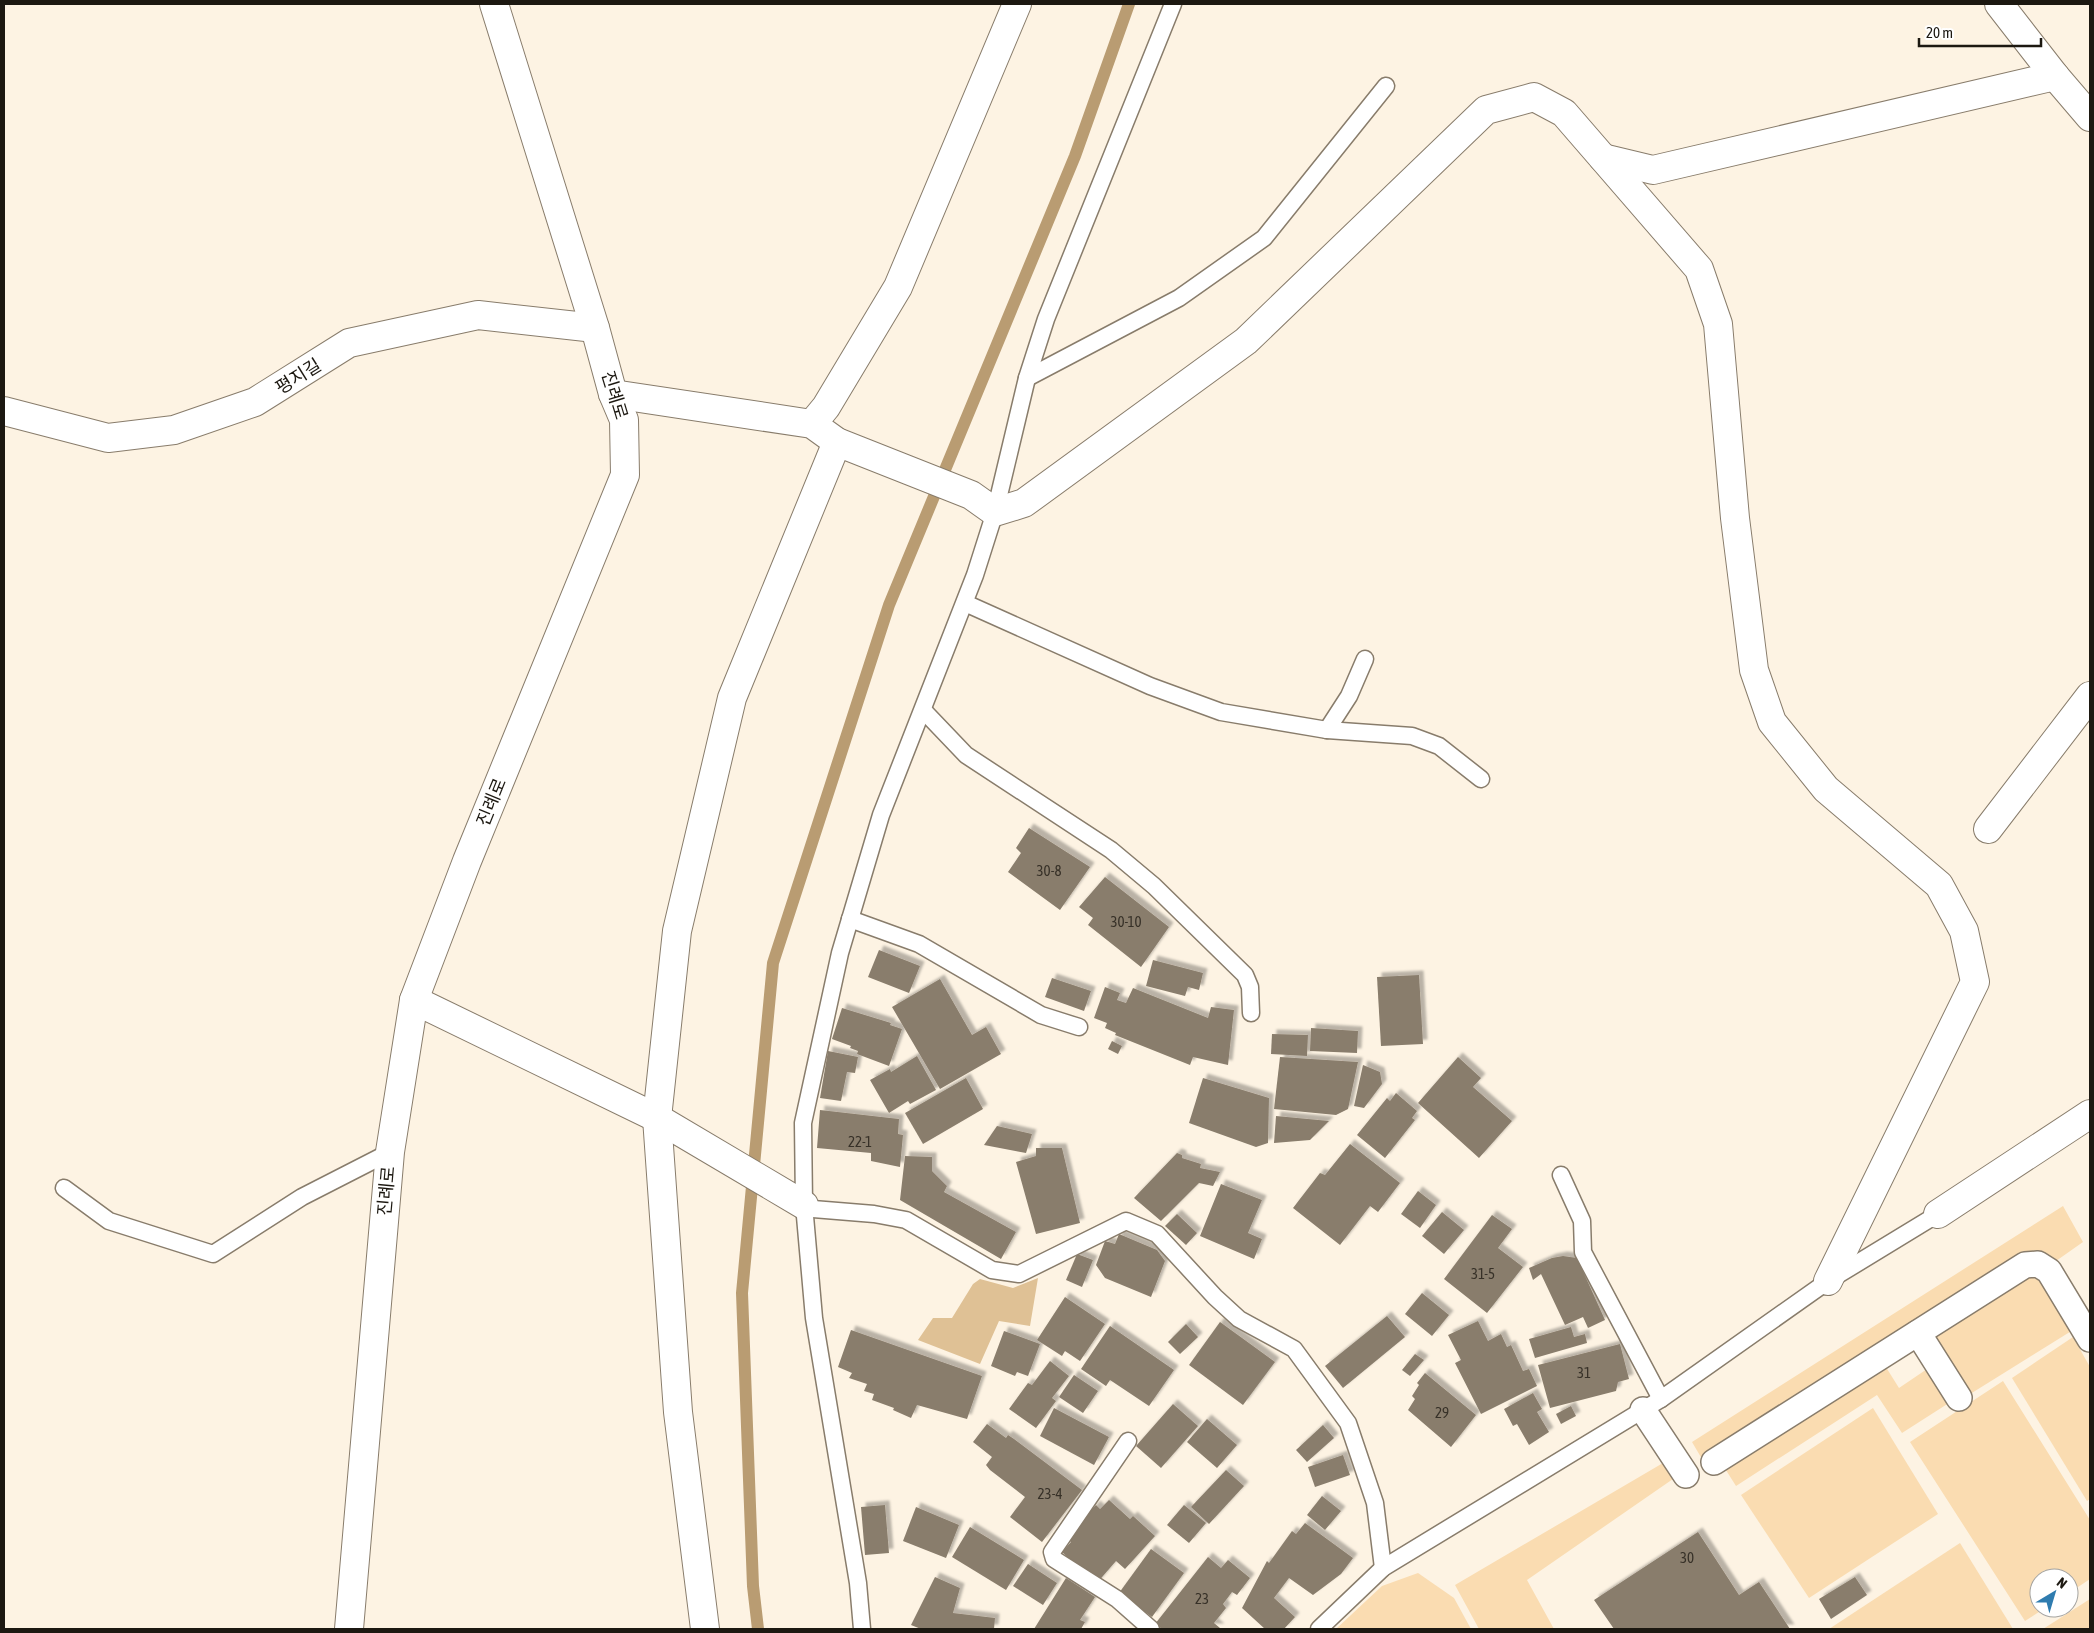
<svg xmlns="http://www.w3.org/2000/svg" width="2094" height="1633" viewBox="0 0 2094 1633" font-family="'Asap Condensed','Noto Sans KR',sans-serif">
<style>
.green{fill:#fadcb1}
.forest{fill:#dfc195}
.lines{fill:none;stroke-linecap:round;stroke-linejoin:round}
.stream{stroke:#b99c72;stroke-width:12}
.building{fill:#897d6c;filter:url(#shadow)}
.service-casing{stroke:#887c6b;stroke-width:19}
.pedestrian-casing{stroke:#887c6b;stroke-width:28}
.minor-casing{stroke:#887c6b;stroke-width:30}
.tertiary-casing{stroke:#887c6b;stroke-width:30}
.service{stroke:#fff;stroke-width:16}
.pedestrian{stroke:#fff;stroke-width:25}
.minor{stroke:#fff;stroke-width:28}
.tertiary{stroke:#fff;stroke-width:28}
.labels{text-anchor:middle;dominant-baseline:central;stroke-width:4.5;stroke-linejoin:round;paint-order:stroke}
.number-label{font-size:15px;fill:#373128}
.street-label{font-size:18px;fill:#1c1811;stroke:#fff}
</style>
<defs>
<filter id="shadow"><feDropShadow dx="4.5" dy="-4.5" stdDeviation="1" flood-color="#0004"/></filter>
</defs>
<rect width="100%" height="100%" fill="#fdf3e3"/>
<g class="green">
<path d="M2063,1206L2083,1242L2056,1261L2044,1253H2026L1702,1459L1692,1442Z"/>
<path d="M2023,1277L2042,1279L2073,1330L1967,1396L1930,1334Z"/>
<path d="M2073,1337L2090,1367V1499L2087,1501L2012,1378Z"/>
<path d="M1884,1364L1899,1388L1930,1367L1952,1401L1902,1433L1877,1395L1736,1486L1724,1467Z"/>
<path d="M2003,1381L2090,1520V1579L2069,1593V1578H2039V1608H2045L2025,1621L1910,1442Z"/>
<path d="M1873,1408L1938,1514L1809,1598L1741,1495Z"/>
<path d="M1663,1463L1673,1479L1527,1580L1554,1629H1479L1455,1585Z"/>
<path d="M1960,1543L2013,1629H1829Z"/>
<path d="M1418,1573L1454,1598L1471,1629H1336L1382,1586Z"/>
<path d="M2090,1599V1629H2043Z"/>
</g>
<path class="forest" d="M1038,1278L1030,1326L999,1321L980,1364L918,1340L933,1318H952L973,1284L980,1279L1013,1288Z"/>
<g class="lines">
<path class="stream" d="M758,1629L753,1586L742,1293L773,963L889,605L1075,156L1129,4"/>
</g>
<g class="building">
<path d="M1029,828L1090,867L1060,910L1008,872L1021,853L1016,848Z"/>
<path d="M1105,877L1169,927L1141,967L1088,925L1093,918L1079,907Z"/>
<path d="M879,950L920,966L909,993L868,977Z"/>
<path d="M1153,960L1203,973L1199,990L1188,987L1185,996L1146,986Z"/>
<path d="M1419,975L1423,1044L1381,1046L1377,977Z"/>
<path d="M1052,978L1091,991L1084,1011L1045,997Z"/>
<path d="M940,979L972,1035L986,1027L1001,1054L940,1089L892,1007Z"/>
<path d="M1105,987L1120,993L1117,1000L1126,1003L1133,988L1208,1018L1211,1007L1234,1010L1228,1065L1193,1057L1190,1065L1115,1035L1116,1033L1105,1028L1107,1023L1094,1018Z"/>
<path d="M842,1008L891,1023L890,1025L902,1029L889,1066L857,1054L858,1051L850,1048L851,1046L832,1039Z"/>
<path d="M1311,1028L1358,1031L1357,1053L1310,1051Z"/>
<path d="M1272,1034L1308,1035L1307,1056L1271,1054Z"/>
<path d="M1112,1041L1122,1046L1118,1054L1108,1049Z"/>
<path d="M828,1051L858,1057L855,1073L847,1072L841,1101L820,1098Z"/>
<path d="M917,1056L936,1090L910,1104L908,1101L889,1113L870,1080L890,1069L891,1072Z"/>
<path d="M1280,1057L1358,1062L1348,1109L1336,1115L1274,1109Z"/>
<path d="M1458,1057L1481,1078L1473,1087L1512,1121L1479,1158L1418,1103Z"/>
<path d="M1363,1065L1380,1072L1382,1084L1364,1108L1354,1106Z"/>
<path d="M966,1078L983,1109L923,1144L905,1113Z"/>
<path d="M1203,1078L1269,1098L1268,1143L1256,1147L1189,1123Z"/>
<path d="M1396,1093L1417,1111L1412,1118L1415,1120L1385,1158L1357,1135L1387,1098L1390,1101Z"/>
<path d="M820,1110L899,1119L898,1134L903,1135L900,1167L871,1161V1153L817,1148Z"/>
<path d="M1276,1116L1329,1121L1310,1140L1274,1143Z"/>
<path d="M997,1126L1032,1134L1026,1153L984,1145Z"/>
<path d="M1350,1144L1400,1183L1378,1212L1370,1206L1340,1245L1293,1208L1320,1173L1325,1175Z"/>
<path d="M1036,1148H1062L1080,1223L1036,1234L1016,1162L1036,1156Z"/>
<path d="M1177,1153L1182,1155V1158L1201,1164L1200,1168L1220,1172L1213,1186L1199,1183L1161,1221L1134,1198Z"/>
<path d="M905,1156L932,1157V1171L947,1186L944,1192L1016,1232L1001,1259L900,1200Z"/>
<path d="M1221,1184L1262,1200L1248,1233L1262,1239L1254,1259L1200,1236Z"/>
<path d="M1418,1191L1436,1205L1420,1228L1401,1214Z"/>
<path d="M1442,1212L1464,1230L1444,1254L1422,1236Z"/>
<path d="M1177,1214L1197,1233L1186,1245L1165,1226Z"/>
<path d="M1492,1215L1512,1229L1498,1248L1523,1267L1487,1313L1444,1279Z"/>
<path d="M1119,1234L1157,1250L1165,1261L1151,1297L1105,1278L1096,1265L1105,1241L1115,1244Z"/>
<path d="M1077,1254L1093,1260L1082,1287L1066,1280Z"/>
<path d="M1563,1256L1577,1258L1605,1320L1588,1328L1583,1317L1565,1325L1541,1274L1533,1280L1529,1268L1552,1258Z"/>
<path d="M1422,1293L1449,1315L1432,1336L1405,1314Z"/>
<path d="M1065,1297L1105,1324L1080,1361L1065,1351L1062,1356L1037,1340Z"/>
<path d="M1387,1316L1405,1337L1343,1388L1325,1366Z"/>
<path d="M1478,1321L1488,1341L1501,1334L1507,1347L1511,1345L1523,1371L1529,1369L1537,1386L1481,1414L1455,1363L1461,1360L1448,1335Z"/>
<path d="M1220,1322L1275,1362L1243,1405L1189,1365Z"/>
<path d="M1186,1324L1198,1337L1180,1354L1168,1342Z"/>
<path d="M1110,1326L1174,1370L1149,1406L1110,1380L1106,1386L1081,1369Z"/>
<path d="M1571,1327L1574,1337L1585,1334L1587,1343L1535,1358L1529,1339Z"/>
<path d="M851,1330L982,1376L967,1419L917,1405L911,1418L893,1410L894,1408L872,1400L874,1394L864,1391L867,1384L849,1378L852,1373L838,1367Z"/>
<path d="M1004,1331L1040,1344L1028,1376L1017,1372L1015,1376L991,1366Z"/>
<path d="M1620,1344L1629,1379L1618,1382L1616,1391L1550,1408L1538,1365Z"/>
<path d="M1415,1354L1424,1360L1410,1376L1402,1370Z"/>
<path d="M1050,1361L1069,1376L1052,1398L1056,1401L1036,1428L1009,1409L1028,1383L1032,1385Z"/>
<path d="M1425,1373L1476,1415L1451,1447L1408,1410L1415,1399L1412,1396L1419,1385L1417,1383Z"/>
<path d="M1074,1375L1098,1391L1083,1413L1059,1397Z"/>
<path d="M1533,1393L1542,1409L1537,1412L1549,1432L1529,1445L1517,1424L1513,1426L1504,1409Z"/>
<path d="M1173,1404L1198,1426L1161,1468L1136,1446Z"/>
<path d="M1571,1406L1576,1416L1561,1424L1556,1414Z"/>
<path d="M1054,1408L1109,1437L1094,1465L1040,1436Z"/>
<path d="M1207,1419L1237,1445L1217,1468L1187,1442Z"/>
<path d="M987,1424L1006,1438L1008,1435L1014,1439L1082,1490L1042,1542L1010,1517L1025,1497L990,1470L986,1465L992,1457L973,1442Z"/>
<path d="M1323,1425L1334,1438L1307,1462L1296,1450Z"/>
<path d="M1343,1455L1350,1475L1315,1487L1308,1467Z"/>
<path d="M1226,1470L1244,1486L1209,1524L1191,1507Z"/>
<path d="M1322,1496L1341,1511L1325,1530L1307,1515Z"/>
<path d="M1109,1500L1130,1519L1133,1516L1155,1536L1125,1569L1116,1561L1096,1584L1062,1552L1071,1542L1066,1537L1096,1505L1100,1509Z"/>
<path d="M885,1505L889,1553L865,1555L861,1507Z"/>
<path d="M1184,1505L1206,1523L1189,1543L1167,1525Z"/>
<path d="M916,1507L959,1525L946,1558L903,1541Z"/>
<path d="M1305,1523L1353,1558L1341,1574L1313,1595L1289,1578L1274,1598L1295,1617L1284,1629H1265L1242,1608L1267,1561L1269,1563L1292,1531L1296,1534Z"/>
<path d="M970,1527L1024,1560L1006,1590L952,1557Z"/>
<path d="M1698,1532L1739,1595L1759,1582L1790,1629H1614L1594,1600Z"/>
<path d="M1151,1549L1184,1573L1152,1617L1119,1593Z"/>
<path d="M1208,1557L1221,1568L1228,1560L1250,1578L1237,1595L1232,1592L1223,1604L1226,1608L1214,1623L1220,1628L1162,1629L1155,1624Z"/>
<path d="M1028,1564L1057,1583L1043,1605L1013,1586Z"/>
<path d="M935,1577L960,1588L953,1613L995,1618L994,1629H921L911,1625Z"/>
<path d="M1855,1577L1867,1595L1831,1619L1819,1599Z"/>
<path d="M1066,1578L1095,1597L1080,1620L1085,1622L1081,1629H1034Z"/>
</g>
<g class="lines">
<defs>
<g id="service">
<path d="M1027,378L1179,298L1264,238L1386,86"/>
<path d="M965,603L1150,686L1221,712L1327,730L1412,736L1439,746L1481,779"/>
<path d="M923,710L966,755L1111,850L1154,886L1245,975L1250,987L1251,1013"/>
<path d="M1327,730L1349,696L1365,659"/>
<path d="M850,919L919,944L1041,1015L1079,1027"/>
<path d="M1561,1175L1582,1221L1583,1252L1661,1399"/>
<path d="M64,1188L109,1221L213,1254L302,1197L390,1152"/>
<path d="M804,1205L813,1209L874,1214L906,1220L992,1270L1019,1274L1126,1221L1157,1234L1215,1297L1239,1319L1294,1349L1348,1423L1375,1503L1383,1568"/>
<path d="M1128,1441L1052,1552L1054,1559L1117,1599L1151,1629"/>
<path d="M862,1629L858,1583L814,1318L804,1205L803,1123L840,953L881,815L975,575L995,512L1027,378L1046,319L1173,4"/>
<path d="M1319,1629L1383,1568L1661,1399L1828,1281L1938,1214"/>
</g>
<g id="pedestrian">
<path d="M1918,1333L1959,1398"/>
<path d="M1643,1410L1686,1475"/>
<path d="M1714,1462L2025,1265L2038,1264L2049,1271L2090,1339"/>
</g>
<g id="minor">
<path d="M1999,4L2055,76L2090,117"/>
<path d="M1603,158L1653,170L2055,76"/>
<path d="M613,394L812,424L837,442L971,495L995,512L1024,503L1246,341L1486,110L1534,97L1564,113L1699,269L1718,324L1735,518L1754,670L1772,722L1826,789L1939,885L1964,931L1975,982L1828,1281"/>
<path d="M812,424L826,407L898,287L1017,4"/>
<path d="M1988,829L2090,696"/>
<path d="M414,1000L657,1118L804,1205"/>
<path d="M1938,1214L2090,1114"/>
<path d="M349,1629L390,1152L414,1000L467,861L625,475L624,420L613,394L595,328L494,4"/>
<path d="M705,1629L678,1412L657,1118L677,931L732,698L837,442"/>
</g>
<path id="tertiary" d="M4,411L108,438L174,430L255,402L349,343L478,315L595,328"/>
</defs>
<use href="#service" class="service-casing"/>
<use href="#pedestrian" class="pedestrian-casing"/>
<use href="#minor" class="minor-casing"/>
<use href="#tertiary" class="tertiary-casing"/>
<use href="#service" class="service"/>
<use href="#pedestrian" class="pedestrian"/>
<use href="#minor" class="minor"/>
<use href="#tertiary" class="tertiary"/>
</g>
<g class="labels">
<g class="number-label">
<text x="1049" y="870">30-8</text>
<text x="1126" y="921">30-10</text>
<text x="860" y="1141">22-1</text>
<text x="1483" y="1273">31-5</text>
<text x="1584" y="1372">31</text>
<text x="1442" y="1412">29</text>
<text x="1050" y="1493">23-4</text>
<text x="1687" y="1557">30</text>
<text x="1202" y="1598">23</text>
</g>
<g class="street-label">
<text transform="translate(298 376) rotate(-32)">평지길</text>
<text transform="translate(615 395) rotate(73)">진례로</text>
<text transform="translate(491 802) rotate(-68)">진례로</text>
<text transform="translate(386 1191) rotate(-85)">진례로</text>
</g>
</g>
<rect width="2094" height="1633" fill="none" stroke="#1c1811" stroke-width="10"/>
<g transform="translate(2054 1593) rotate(38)"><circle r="24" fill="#ffffff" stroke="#a4a3a0"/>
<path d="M0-4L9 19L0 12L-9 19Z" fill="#2f7caf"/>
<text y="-8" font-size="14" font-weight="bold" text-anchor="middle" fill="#1c1811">N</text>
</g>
<path d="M1919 38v8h122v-8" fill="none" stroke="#1c1811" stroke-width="2.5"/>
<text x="1926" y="38" font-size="15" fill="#1c1811" stroke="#ffffff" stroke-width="4" paint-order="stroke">20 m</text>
</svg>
